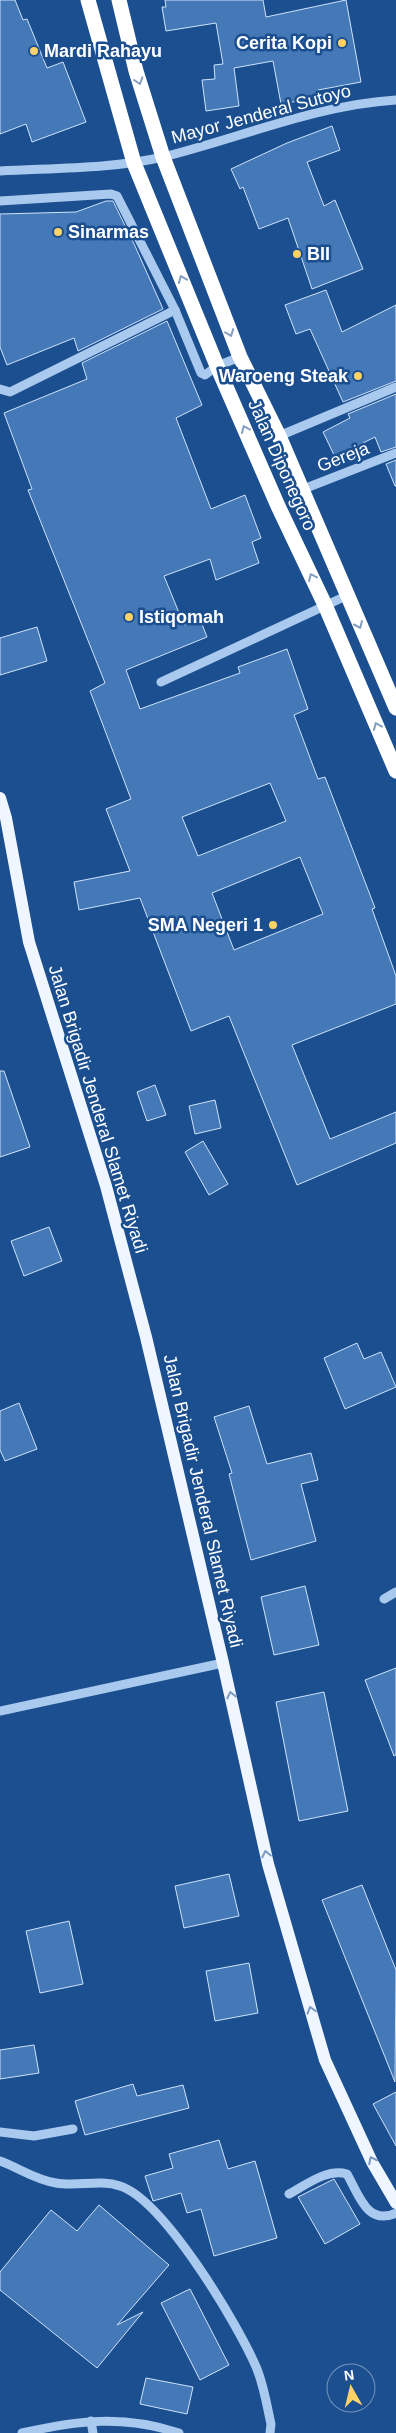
<svg xmlns="http://www.w3.org/2000/svg" width="396" height="2433" viewBox="0 0 396 2433" font-family="Arial,sans-serif">
<style>
.building{fill:#4478b7;stroke:#cfe3fa;fill-rule:evenodd}
.lines{fill:none;stroke-linecap:round;stroke-linejoin:round}
.minor{stroke:#a9c9ee;stroke-width:9}
.major{stroke:#f0f6ff;stroke-width:12}
.highway{stroke:#fff;stroke-width:15}
.oneway{stroke:#829ec1}
.oneway2{stroke:#7b9ac1}
.poi-dot{fill:#ffd166;stroke:#1b4f8f;stroke-width:2}
.labels{text-anchor:middle;dominant-baseline:central;stroke-width:5;stroke-linejoin:round;paint-order:stroke}
.poi-label{font-size:18px;font-weight:bold;fill:#fff;stroke:#1b4f8f;text-anchor:start}
.street-label{font-size:18px;fill:#fff;stroke:#1b4f8f}
</style>
<rect width="100%" height="100%" fill="#1b4f8f"/>
<g class="building">
<path d="M0,0H15L23,20L27,19L47,68L63,62L86,122L32,142L26,124L0,134Z"/>
<path d="M165,0H263L266,17L346,0L361,82L318,90L321,97L281,104L273,61L234,68L239,106L206,111L202,80L215,79L214,65L223,64L216,23L166,31L162,7H166Z"/>
<path d="M332,126L340,150L307,162L324,206L335,200L363,269L312,289L288,218L259,229L243,187L240,189L231,169L287,143Z"/>
<path d="M106,201H113L135,246L163,309L78,351L74,338L7,365L0,347V214L76,212Z"/>
<path d="M326,290L342,332L396,305V381L343,402L310,329L296,334L285,305Z"/>
<path d="M167,321L202,405L176,418L211,509L245,495L261,538L252,542L259,563L216,580L210,559L164,576L184,625L200,619L207,637L126,670L140,709L240,673L238,667L287,649L308,709L294,715L318,779L325,777L375,908L372,909L396,976V1004L292,1045L330,1139L396,1112V1143L297,1185L229,1016L191,1031L140,898L79,910L74,882L130,871L106,809L131,799L90,691L105,683L28,490L32,489L4,413L87,379L82,363ZM270,783L286,821L198,856L182,817ZM300,857L323,914L234,950L212,893Z"/>
<path d="M396,394V447L381,452L375,437L335,457L323,432L350,418L348,414Z"/>
<path d="M396,460V486H395L386,464Z"/>
<path d="M37,627L47,661L0,675V638Z"/>
<path d="M0,1071H4L30,1147L0,1157Z"/>
<path d="M155,1085L166,1115L147,1121L137,1092Z"/>
<path d="M215,1100L221,1128L195,1134L189,1106Z"/>
<path d="M203,1141L228,1184L209,1195L185,1152Z"/>
<path d="M49,1227L62,1261L24,1276L11,1241Z"/>
<path d="M357,1343L364,1359L381,1352L396,1387L345,1409L324,1358Z"/>
<path d="M19,1403L37,1449L5,1461L0,1450V1411Z"/>
<path d="M249,1406L267,1464L311,1453L318,1480L301,1484L316,1541L251,1560L229,1474L232,1473L214,1417Z"/>
<path d="M305,1586L319,1645L274,1655L261,1597Z"/>
<path d="M396,1668V1755L394,1756L365,1680Z"/>
<path d="M324,1692L348,1811L299,1821L276,1702Z"/>
<path d="M229,1874L239,1916L184,1928L175,1886Z"/>
<path d="M362,1885L396,1970L395,2082L322,1900Z"/>
<path d="M69,1921L83,1984L40,1993L26,1931Z"/>
<path d="M249,1963L258,2013L215,2021L206,1971Z"/>
<path d="M34,2045L39,2073L0,2079V2050Z"/>
<path d="M133,2084L137,2096L183,2085L189,2108L85,2135L75,2101Z"/>
<path d="M396,2092V2146L373,2104Z"/>
<path d="M219,2140L228,2169L255,2161L277,2238L214,2256L201,2209L187,2213L181,2193L153,2201L145,2176L173,2168L169,2154Z"/>
<path d="M334,2179L360,2224L325,2244L298,2197Z"/>
<path d="M99,2205L169,2265L117,2325L143,2312L97,2368L0,2290V2272L51,2210L77,2231Z"/>
<path d="M190,2289L229,2365L200,2380L161,2303Z"/>
<path d="M146,2378L193,2387L187,2414L140,2404Z"/>
</g>
<g class="lines">
<g class="minor">
<path d="M0,171C54,168 111,169 163,157C240,138 316,105 396,100"/>
<path d="M0,201L111,194L117,196L175,310"/>
<path d="M0,389L10,392L175,310L201,373L205,375L217,366L240,357"/>
<path d="M279,436L396,387"/>
<path d="M301,490L396,453"/>
<path d="M161,682L346,596"/>
<path d="M384,1599L396,1592"/>
<path d="M0,1711L223,1663"/>
<path d="M0,2132L34,2136L73,2129"/>
<path d="M0,2161C19,2168 36,2180 56,2183C77,2187 100,2179 120,2186C164,2200 239,2326 257,2369C264,2387 267,2406 271,2424L270,2433"/>
<path d="M289,2194C306,2185 327,2168 347,2174C359,2195 367,2226 396,2213"/>
<path d="M91,2421L93,2433"/>
<path d="M22,2433C78,2420 124,2415 179,2433"/>
</g>
<path class="major" d="M0,798L6,818L29,942L106,1186L146,1337L223,1663L268,1864L325,2060L372,2162L396,2203"/>
<g class="highway">
<path d="M88,0L134,163L217,366L278,506L325,605L396,771"/>
<path d="M119,0L136,71L163,157L240,357L279,436L396,708"/>
</g>
</g>
<defs><path id="oneway-chevron" d="M-2-3.5L2.5 0L-2 3.5" fill="none" stroke-width="1.6" stroke-linecap="round" stroke-linejoin="round" transform="scale(1.25)"/></defs>
<g class="oneway">
<use href="#oneway-chevron" transform="translate(139 81) rotate(72)"/>
<use href="#oneway-chevron" transform="translate(182 279) rotate(-112)"/>
<use href="#oneway-chevron" transform="translate(230 333) rotate(69)"/>
<use href="#oneway-chevron" transform="translate(245 429) rotate(-113)"/>
<use href="#oneway-chevron" transform="translate(312 577) rotate(-115)"/>
<use href="#oneway-chevron" transform="translate(359 625) rotate(66)"/>
<use href="#oneway-chevron" transform="translate(377 726) rotate(-113)"/>
</g>
<g class="oneway2">
<use href="#oneway-chevron" transform="translate(231 1695) rotate(-102)"/>
<use href="#oneway-chevron" transform="translate(266 1854) rotate(-102)"/>
<use href="#oneway-chevron" transform="translate(311 2010) rotate(-106)"/>
<use href="#oneway-chevron" transform="translate(372 2160) rotate(-117)"/>
</g>
<g class="poi-dot">
<circle cx="342" cy="43" r="5"/>
<circle cx="34" cy="51" r="5"/>
<circle cx="58" cy="232" r="5"/>
<circle cx="297" cy="254" r="5"/>
<circle cx="358" cy="376" r="5"/>
<circle cx="129" cy="617" r="5"/>
<circle cx="273" cy="925" r="5"/>
</g>
<g class="labels">
<g class="poi-label">
<text x="332" y="43" text-anchor="end">Cerita Kopi</text>
<text x="44" y="51">Mardi Rahayu</text>
<text x="68" y="232">Sinarmas</text>
<text x="307" y="254">BII</text>
<text x="348" y="376" text-anchor="end">Waroeng Steak</text>
<text x="139" y="617">Istiqomah</text>
<text x="263" y="925" text-anchor="end">SMA Negeri 1</text>
</g>
<g class="street-label">
<text transform="translate(261 114) rotate(-15)">Mayor Jenderal Sutoyo</text>
<text transform="translate(343 457) rotate(-21)">Gereja</text>
<text transform="translate(282 465) rotate(66)">Jalan Diponegoro</text>
<text transform="translate(98 1109) rotate(73)">Jalan Brigadir Jenderal Slamet Riyadi</text>
<text transform="translate(203 1501) rotate(77)">Jalan Brigadir Jenderal Slamet Riyadi</text>
</g>
</g>
<g transform="translate(351 2388) rotate(352)"><circle r="24" fill="#1b4f8f" stroke="#7695bc"/>
<path d="M0-4L9 19L0 12L-9 19Z" fill="#ffd166"/>
<text y="-8" font-size="14" font-weight="bold" text-anchor="middle" fill="#ffffff">N</text>
</g>
</svg>
